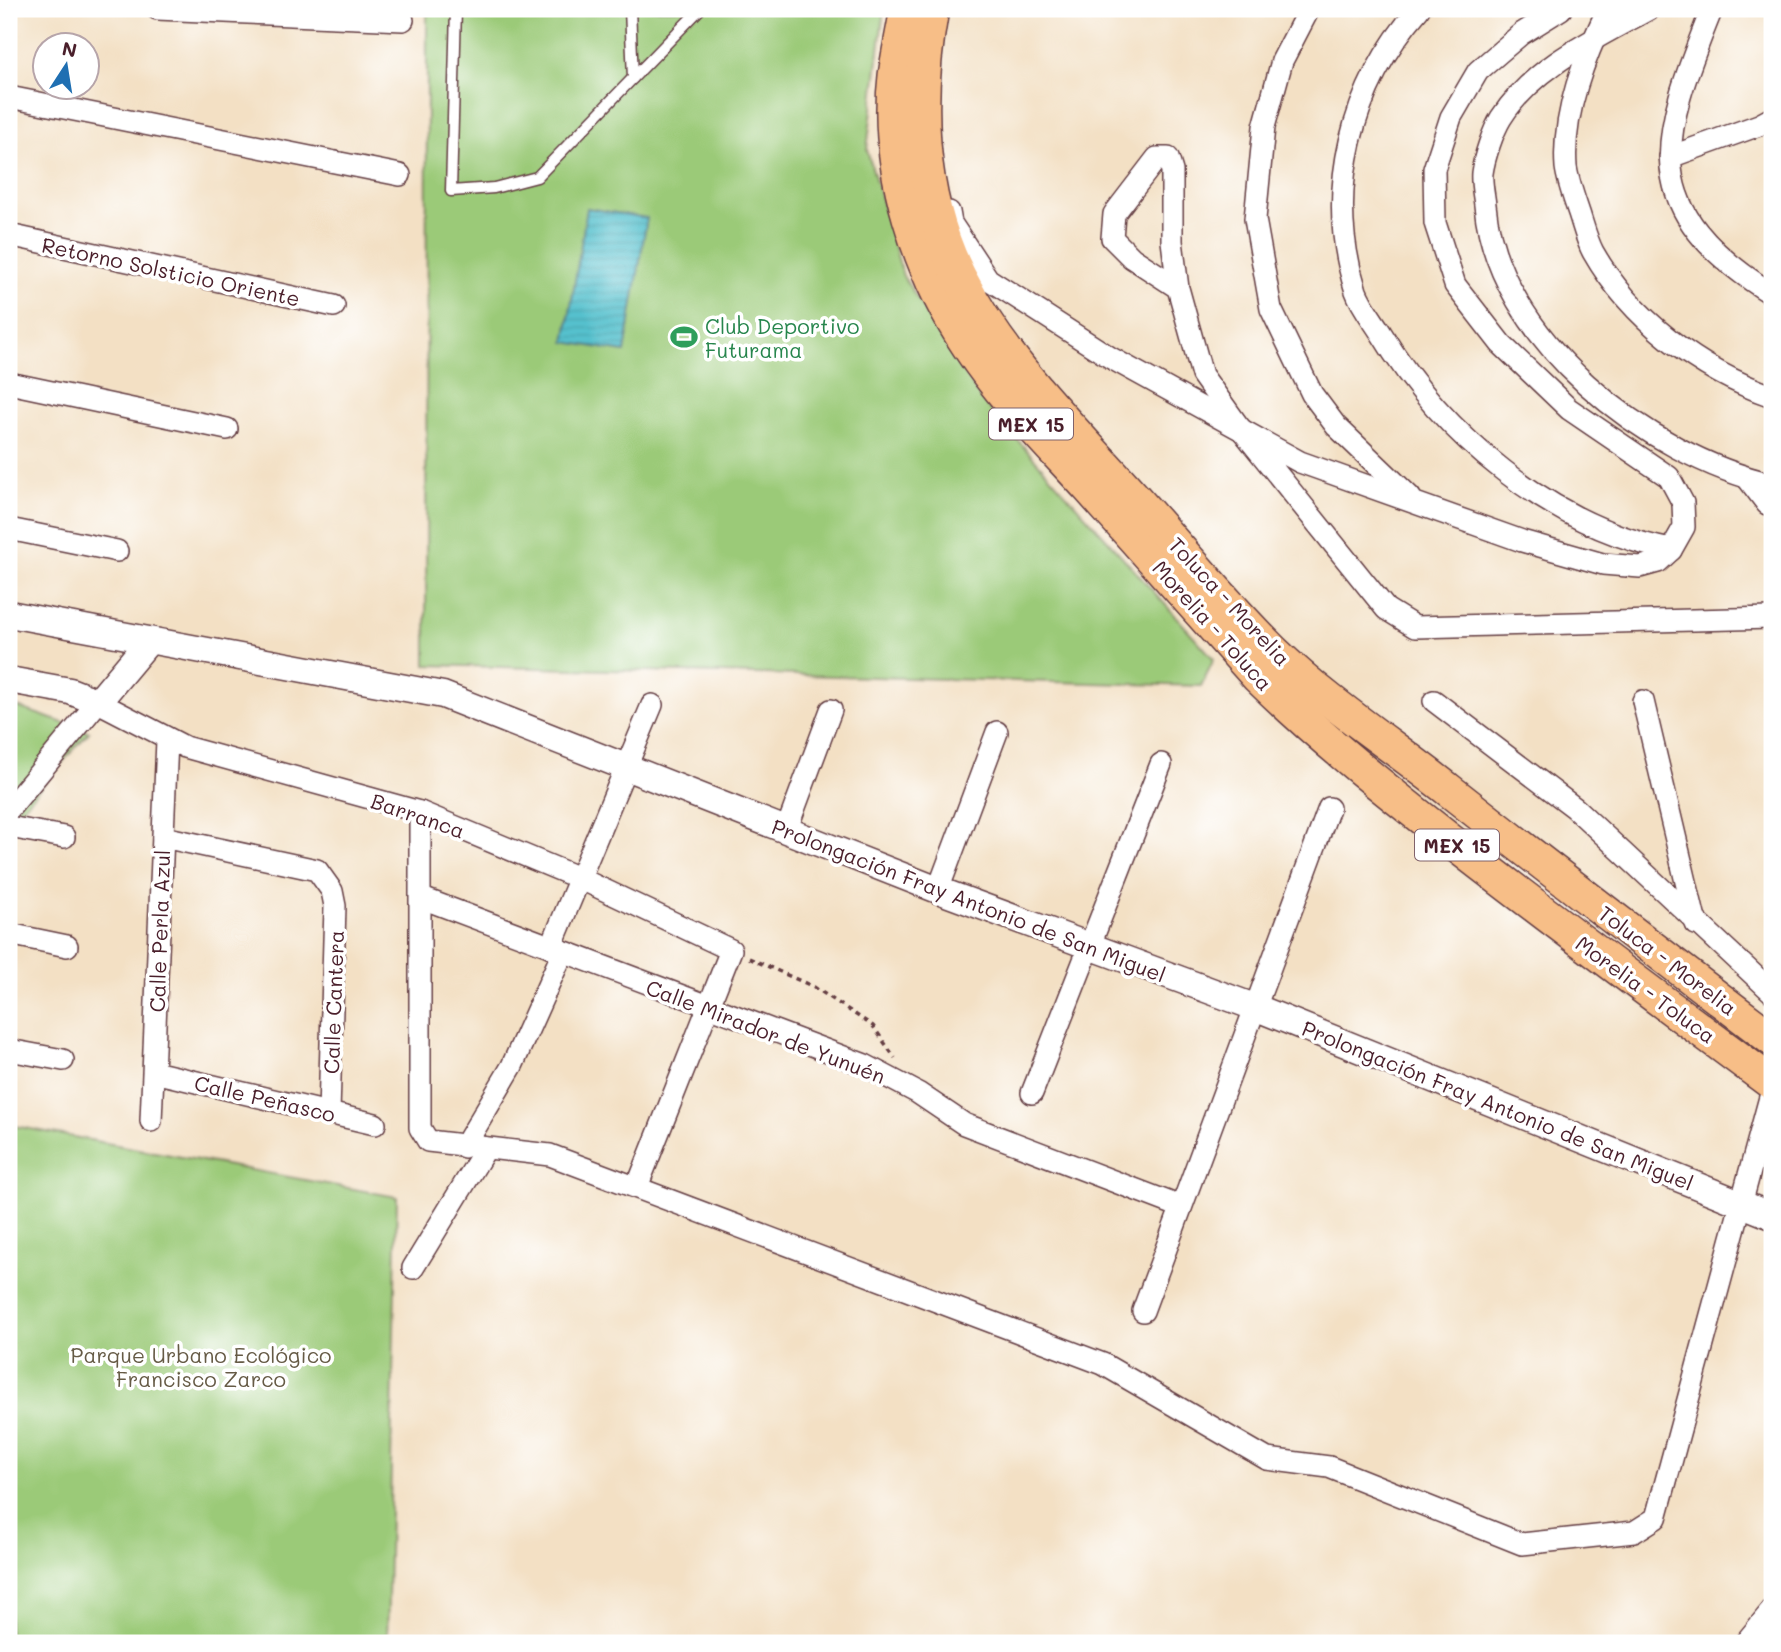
<svg xmlns="http://www.w3.org/2000/svg" width="1781" height="1652" viewBox="0 0 1781 1652" font-family="Mali,sans-serif">
<style>
.park{fill:#9bca78;stroke:#727452;stroke-width:2}
.water{fill:url(#water-rules);stroke:#50707c;stroke-width:2}
.lines{fill:none;stroke-linecap:round;stroke-linejoin:round}
.service-casing{stroke:#633c42;stroke-width:13}
.minor-casing{stroke:#633c42;stroke-width:24}
.tertiary-casing{stroke:#633c42;stroke-width:29}
.primary-casing{stroke:#633c42;stroke-width:36}
.path{stroke:#633c42;stroke-width:3.5;stroke-dasharray:5 5;stroke-linecap:butt}
.service{stroke:#fff;stroke-width:10}
.minor{stroke:#fff;stroke-width:21}
.tertiary{stroke:#fff;stroke-width:26}
.primary{stroke:#f7be87;stroke-width:33}
.labels{text-anchor:middle;dominant-baseline:central;stroke-width:7;stroke-linejoin:round;paint-order:stroke}
.shield{fill:#fff;stroke:#80626b;stroke-width:2}
.shield-label{font-size:19px;font-weight:bold;fill:#4a1f2b}
.street-label{font-size:21px;fill:#4a1f2b;stroke:#fff}
.leisure-label{font-size:21px;fill:#27864d;stroke:#fff;text-anchor:start}
.park-label{font-size:21px;fill:#665b46;stroke:#fff}
</style>
<defs>
<pattern id="water-rules" width="6" height="5" patternUnits="userSpaceOnUse" patternTransform="scale(1.75)"><rect width="6" height="5" fill="#55c1ce"/><path d="M0 2.5h6" fill="none" stroke="#4ca5b1"/></pattern>
</defs>
<rect width="100%" height="100%" fill="#fff"/>
<filter id="ink" filterUnits="userSpaceOnUse"><feTurbulence type="fractalNoise" baseFrequency=".0143" numOctaves="2"/><feDisplacementMap in="SourceGraphic" scale="14" xChannelSelector="R" yChannelSelector="G"/><feConvolveMatrix kernelMatrix="1 2 1 2 8 2 1 2 1" color-interpolation-filters="sRGB"/></filter>
<filter id="wash" filterUnits="userSpaceOnUse"><feTurbulence type="fractalNoise" baseFrequency=".00686" numOctaves="4" result="noise"/><feDisplacementMap in="SourceGraphic" scale="28" xChannelSelector="R" yChannelSelector="G"/><feGaussianBlur stdDeviation="1.57" result="paint"/><feColorMatrix in="noise" values="0 0 0 0 0 0 0 0 0 0 0 0 0 0 0 0 0 1.4 0 .05"/><feComposite in="paint" operator="in"/></filter>
<g filter="url(#wash)">
<rect width="100%" height="100%" fill="#f3e0c4"/>
<g class="park">
<path d="M427,9H884L867,150L903,276L980,398L1214,659L1201,686L426,665Z"/>
<path d="M9,704L89,732L9,823Z"/>
<path d="M9,1125L397,1197L387,1643H9Z"/>
</g>
<path class="water" d="M587,208L647,218L625,352L565,342Z"/>
</g>
<g filter="url(#ink)">
<g class="lines">
<defs>
<g id="service">
<path d="M456,9L451,191L494,188L537,177L700,9"/>
<path d="M630,9L633,78"/>
</g>
<g id="minor">
<path d="M157,9L403,20"/>
<path d="M1309,9L1282,61L1264,127L1255,219L1271,309L1312,394L1336,426L1410,497"/>
<path d="M1419,9C1351,86 1324,192 1356,291C1361,305 1373,320 1381,333C1442,435 1552,527 1671,550"/>
<path d="M1608,9C1585,56 1562,113 1566,167C1568,182 1574,198 1579,213C1583,225 1587,241 1593,252C1631,319 1700,371 1772,396"/>
<path d="M1649,9C1597,38 1534,66 1501,118C1493,131 1484,158 1482,173C1481,183 1484,195 1485,205C1497,339 1648,456 1772,484"/>
<path d="M1712,9C1659,140 1636,209 1772,294"/>
<path d="M9,97L400,175"/>
<path d="M1670,157L1759,125L1772,118"/>
<path d="M949,212L951,223L988,279L1111,358L1300,462L1522,541L1603,564L1640,567L1658,562L1671,550L1684,527L1683,503L1669,477L1569,409L1501,344L1455,285L1435,223L1434,169L1451,117L1478,71L1521,34L1561,9"/>
<path d="M9,235L334,306"/>
<path d="M1178,288L1132,258L1112,238L1114,214L1157,158H1168L1172,171V241L1178,288L1202,375L1237,424L1386,609L1415,627L1772,618"/>
<path d="M9,383L227,429"/>
<path d="M1748,479L1767,504H1772"/>
<path d="M9,529L117,551"/>
<path d="M1434,701L1575,808L1772,992"/>
<path d="M1643,701L1696,924"/>
<path d="M9,809L98,702L185,747L420,812L579,878L731,950L637,1187"/>
<path d="M420,812V1128L428,1141L550,1155L1103,1364L1267,1459L1329,1467L1522,1544L1634,1532L1656,1518L1772,1090"/>
<path d="M9,827L64,837"/>
<path d="M786,831L831,710"/>
<path d="M163,837L317,870L332,891L335,906L329,1113"/>
<path d="M938,890L997,732"/>
<path d="M422,898L865,1065L918,1093L964,1124L1181,1207"/>
<path d="M9,934L67,946"/>
<path d="M551,947L652,705"/>
<path d="M9,1050L63,1060"/>
<path d="M154,1072L375,1124"/>
<path d="M1032,1093L1161,764"/>
<path d="M151,1121L167,740"/>
<path d="M464,1147L512,1066L563,952"/>
<path d="M413,1268L485,1150"/>
<path d="M1143,1311L1329,808"/>
<path d="M1745,1643L1772,1610"/>
</g>
<g id="tertiary">
<path d="M9,614L443,695L938,890L1257,1008L1772,1216"/>
<path d="M9,680L70,691L98,702L149,641"/>
</g>
<g id="primary">
<path d="M907,9C903,31 898,54 895,76C884,167 919,273 969,347C1003,399 1048,443 1089,488C1146,551 1202,614 1258,677C1322,740 1391,794 1461,849C1564,929 1668,1006 1772,1083"/>
<path d="M932,9C916,97 918,194 959,276C999,356 1064,420 1123,485C1173,540 1221,600 1274,652C1327,703 1392,745 1450,791C1557,875 1664,957 1772,1039"/>
</g>
</defs>
<use href="#service" class="service-casing"/>
<use href="#minor" class="minor-casing"/>
<use href="#tertiary" class="tertiary-casing"/>
<use href="#primary" class="primary-casing"/>
<path class="path" d="M749,958L814,987L873,1026L895,1058"/>
<use href="#service" class="service"/>
<use href="#minor" class="minor"/>
<use href="#tertiary" class="tertiary"/>
<use href="#primary" class="primary"/>
</g>
</g>
<defs>
<symbol id="stadium-bare" viewBox="-9 -9 18 18"><path d="M0-5a6.5 5 0 1 0 0 10a6.5 5 0 1 0 0-10ZM-3.5-1.8h7v3.6h-7Z" fill="#2e9e5b" stroke="#fff" stroke-width="2.5" paint-order="stroke"/></symbol>
</defs>
<g fill-rule="evenodd">
<use href="#stadium-bare" x="665" y="318" width="38" height="38"/>
</g>
<g class="labels">
<g class="shield">
<rect x="989" y="408.5" width="84" height="31" rx="5"/>
<rect x="1415" y="829.5" width="84" height="31" rx="5"/>
</g>
<g class="shield-label">
<text x="1031" y="424">MEX 15</text>
<text x="1457" y="845">MEX 15</text>
</g>
<g class="street-label">
<text transform="translate(171 271) rotate(12)">Retorno Solsticio Oriente</text>
<text transform="translate(1230 601) rotate(47)">Toluca - Morelia</text>
<text transform="translate(1213 625) rotate(48)">Morelia - Toluca</text>
<text transform="translate(418 815) rotate(19)">Barranca</text>
<text transform="translate(969 900) rotate(21)">Prolongación Fray Antonio de San Miguel</text>
<text transform="translate(159 931) rotate(-88)">Calle Perla Azul</text>
<text transform="translate(1668 960) rotate(37)">Toluca - Morelia</text>
<text transform="translate(1646 989) rotate(36)">Morelia - Toluca</text>
<text transform="translate(333 1002) rotate(-88)">Calle Cantera</text>
<text transform="translate(766 1031) rotate(21)">Calle Mirador de Yunuén</text>
<text transform="translate(265 1098) rotate(13)">Calle Peñasco</text>
<text transform="translate(1498 1105) rotate(22)">Prolongación Fray Antonio de San Miguel</text>
</g>
<g class="leisure-label">
<text x="705" y="325">Club Deportivo<tspan x="705" dy="24">Futurama</tspan></text>
</g>
<g class="park-label">
<text x="201" y="1354">Parque Urbano Ecológico<tspan x="201" dy="24">Francisco Zarco</tspan></text>
</g>
</g>
<rect width="1781" height="1652" fill="none" stroke="#fff" stroke-width="35"/>
<g transform="translate(66 66) rotate(12)"><circle r="33" fill="#ffffff" stroke="#b7a5aa" stroke-width="2"/>
<path d="M0-5L12 26L0 18L-12 26Z" fill="#1f6fb2"/>
<text y="-10" font-size="19" font-weight="bold" text-anchor="middle" fill="#4a1f2b">N</text>
</g>
</svg>
